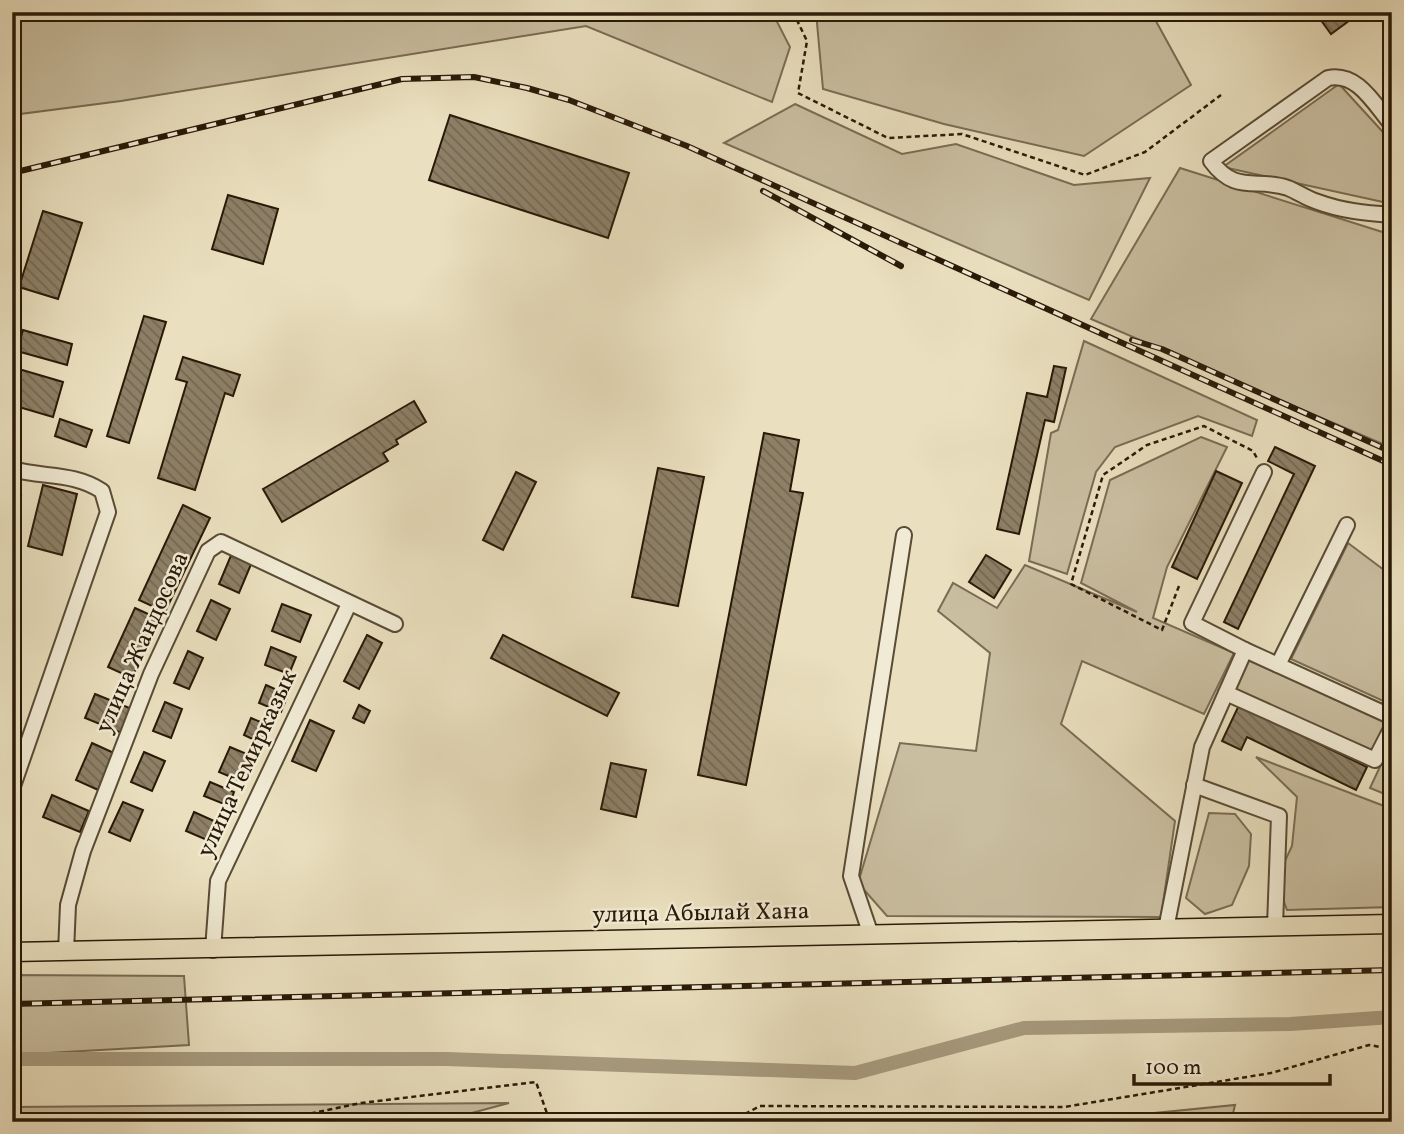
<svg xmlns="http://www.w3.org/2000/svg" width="1404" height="1134" viewBox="0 0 1404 1134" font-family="Vollkorn,serif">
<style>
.green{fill:#c9bea0;stroke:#796c54;stroke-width:2}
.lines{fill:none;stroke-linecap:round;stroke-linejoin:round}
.canal{stroke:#a89c80;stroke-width:14}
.building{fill:url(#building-back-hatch);stroke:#291907;stroke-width:2}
.minor-casing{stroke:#594b35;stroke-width:18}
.major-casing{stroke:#291907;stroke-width:21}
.path{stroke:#291907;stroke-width:2.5;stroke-dasharray:5 3.5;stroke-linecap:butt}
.minor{stroke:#f1ebd5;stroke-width:14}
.major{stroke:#eae0bf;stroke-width:18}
.rail-casing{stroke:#291907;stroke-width:6}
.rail{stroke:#f1ebd5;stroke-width:3.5;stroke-dasharray:10;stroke-linecap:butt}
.labels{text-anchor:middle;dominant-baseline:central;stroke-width:5;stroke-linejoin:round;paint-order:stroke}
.street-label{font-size:24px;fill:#291907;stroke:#f1ebd5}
</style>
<defs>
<pattern id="building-back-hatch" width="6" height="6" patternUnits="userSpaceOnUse" patternTransform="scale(1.75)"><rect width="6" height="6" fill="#8d8067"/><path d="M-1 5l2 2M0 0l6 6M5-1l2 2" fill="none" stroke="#736853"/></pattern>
</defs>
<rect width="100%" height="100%" fill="#eae0bf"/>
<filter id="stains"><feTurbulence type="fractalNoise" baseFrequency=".00286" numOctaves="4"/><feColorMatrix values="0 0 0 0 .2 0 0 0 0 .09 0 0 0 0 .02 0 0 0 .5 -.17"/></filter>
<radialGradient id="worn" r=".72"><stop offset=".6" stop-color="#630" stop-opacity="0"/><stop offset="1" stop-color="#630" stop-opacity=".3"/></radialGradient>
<g class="green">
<path d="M12,12H772L790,47L772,102L586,26L121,101L12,115Z"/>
<path d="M816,12H1151L1191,85L1084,156L944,124L823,89Z"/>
<path d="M1339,84L1392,142V204L1223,167Z"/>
<path d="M795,104L902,154L956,144L1074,185L1150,178L1089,300L724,143Z"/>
<path d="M1180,168L1392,235V448L1091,319Z"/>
<path d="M1084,341L1257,420L1252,436L1198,416L1115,447L1096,472L1067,574L1029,561L1051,433L1058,430Z"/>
<path d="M1201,437L1227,447L1167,567L1153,618L1234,653L1204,714L1082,661L1061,724L1175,821L1161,917L887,916L858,883L900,743L976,751L990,653L938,611L953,583L997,608L1025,565L1137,612L1081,583L1110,480Z"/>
<path d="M1348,543L1392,576V705L1291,659Z"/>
<path d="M1247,657L1387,720L1371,753L1231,691Z"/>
<path d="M1392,741V797L1370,788Z"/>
<path d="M1256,757L1392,809V907L1287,910L1276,880L1292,846L1297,797Z"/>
<path d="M1209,813L1235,814L1251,834L1249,866L1232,905L1205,914L1186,898Z"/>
<path d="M12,975L184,976L189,1045L12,1055Z"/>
<path d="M509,1103L438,1122H12V1107Z"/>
<path d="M1235,1105L1231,1122H1064Z"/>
</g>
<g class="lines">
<path class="canal" d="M12,1059H447L855,1073L1024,1028L1290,1024L1392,1017"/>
</g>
<g class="building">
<path d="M1315,12H1361L1331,34Z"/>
<path d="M450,115L629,173L608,238L429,180Z"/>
<path d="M228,195L278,209L263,264L212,249Z"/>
<path d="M43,211L82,223L58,299L19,287Z"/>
<path d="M144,316L166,322L129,443L107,436Z"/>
<path d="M23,330L72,344L67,365L17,351Z"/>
<path d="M183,357L240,375L233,396L225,393L195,490L158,478L187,382L176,379Z"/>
<path d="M1054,366L1066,368L1054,422L1045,420L1019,534L997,529L1027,393L1047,397Z"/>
<path d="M12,367L63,382L53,417L12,405Z"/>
<path d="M414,401L426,422L396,440L398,444L383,453L388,461L282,522L263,489Z"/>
<path d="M60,419L92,430L86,447L55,436Z"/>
<path d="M764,433L799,440L790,491L803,493L746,785L698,775Z"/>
<path d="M1275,447L1315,466L1238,629L1224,622L1294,474L1268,461Z"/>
<path d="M658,468L704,477L678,606L632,597Z"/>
<path d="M1216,471L1242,483L1197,579L1172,567Z"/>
<path d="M516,472L536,482L503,550L483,540Z"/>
<path d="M43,485L77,494L62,555L28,546Z"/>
<path d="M12,494L21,496L12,529Z"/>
<path d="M183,505L210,518L165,612L139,600Z"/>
<path d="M232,553L252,562L239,593L219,584Z"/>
<path d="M986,555L1011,570L994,598L969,582Z"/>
<path d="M211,600L230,609L216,640L197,631Z"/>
<path d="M282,604L311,615L300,642L272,631Z"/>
<path d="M135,608L159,619L132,678L108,667Z"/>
<path d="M367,635L382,643L359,689L344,681Z"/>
<path d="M503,635L619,693L607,716L491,658Z"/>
<path d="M271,647L296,657L289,674L265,665Z"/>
<path d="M188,651L203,658L189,689L174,683Z"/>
<path d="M266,685L288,695L281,712L259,703Z"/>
<path d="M95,694L132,709L122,733L85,718Z"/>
<path d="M165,702L182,709L171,738L153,731Z"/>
<path d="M359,705L370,711L364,723L353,718Z"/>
<path d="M1239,705L1367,767L1356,790L1247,737L1241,750L1222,741Z"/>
<path d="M251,718L268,725L261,743L244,735Z"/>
<path d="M310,720L334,731L316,771L292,761Z"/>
<path d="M92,743L114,753L98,790L76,780Z"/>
<path d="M230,747L249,755L238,780L219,772Z"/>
<path d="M144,752L165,761L152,791L131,782Z"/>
<path d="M611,763L646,770L636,817L601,809Z"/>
<path d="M210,782L234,792L229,806L204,796Z"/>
<path d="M52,795L89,811L80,832L43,817Z"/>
<path d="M123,802L143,810L130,841L109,832Z"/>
<path d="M194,812L223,825L214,843L186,831Z"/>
</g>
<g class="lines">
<defs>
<g id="minor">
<path d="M1392,125C1374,104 1358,72 1328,78L1211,161C1236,195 1256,177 1288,188C1298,192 1307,199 1318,202C1342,211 1366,213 1392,215"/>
<path d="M12,469C44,478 73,472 102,491L108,512L12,789"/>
<path d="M1245,650L1192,623L1264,472"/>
<path d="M1278,665L1347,525"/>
<path d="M1226,693L1375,760L1392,727"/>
<path d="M1194,785L1279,816L1275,926"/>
<path d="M1166,929L1202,747L1245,650L1392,717"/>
<path d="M871,935L851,876L904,535"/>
<path d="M213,950L218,881L349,604"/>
<path d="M66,952L68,905L83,851L151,674L208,551L221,542L395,624"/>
</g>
<path id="major" d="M12,952L1392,924"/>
</defs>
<use href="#minor" class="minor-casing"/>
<use href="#major" class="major-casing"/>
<g class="path">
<path d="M793,12L807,41L798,93L888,138L962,134L1085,175L1145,152L1221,95"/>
<path d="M1179,586L1162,630L1071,584L1103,475L1147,445L1204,426L1253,451L1258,460"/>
<path d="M73,1122L304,1115L361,1103L536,1082L550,1122"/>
<path d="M730,1122L760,1106L1064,1107L1271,1073L1369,1045L1392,1049"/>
</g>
<use href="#minor" class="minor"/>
<use href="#major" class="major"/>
<defs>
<g id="rail">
<path d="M12,173L402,79L474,77L527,88L569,100L687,146L1392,465"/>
<path d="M763,191L901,266"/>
<path d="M1132,340L1162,349L1392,452"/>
<path d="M12,1004L1392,970"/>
</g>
</defs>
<use href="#rail" class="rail-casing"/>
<use href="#rail" class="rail"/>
</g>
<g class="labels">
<g class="street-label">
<text transform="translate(143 643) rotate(-66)">улица Жандосова</text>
<text transform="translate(248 764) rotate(-65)">улица Темирказык</text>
<text transform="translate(701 914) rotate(-1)">улица Абылай Хана</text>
</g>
</g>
<rect width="1404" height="1134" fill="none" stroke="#eae0bf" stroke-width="42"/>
<rect x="14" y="14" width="1376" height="1106" fill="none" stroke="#291907" stroke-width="3.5"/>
<rect x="21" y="21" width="1362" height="1092" fill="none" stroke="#291907" stroke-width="2"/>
<path d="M1134 1074v10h196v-10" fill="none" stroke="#291907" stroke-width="3.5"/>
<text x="1145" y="1074" font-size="21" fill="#291907" stroke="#f1ebd5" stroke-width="5" paint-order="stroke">100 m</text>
<rect width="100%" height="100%" filter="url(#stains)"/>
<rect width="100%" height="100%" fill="url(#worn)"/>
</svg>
